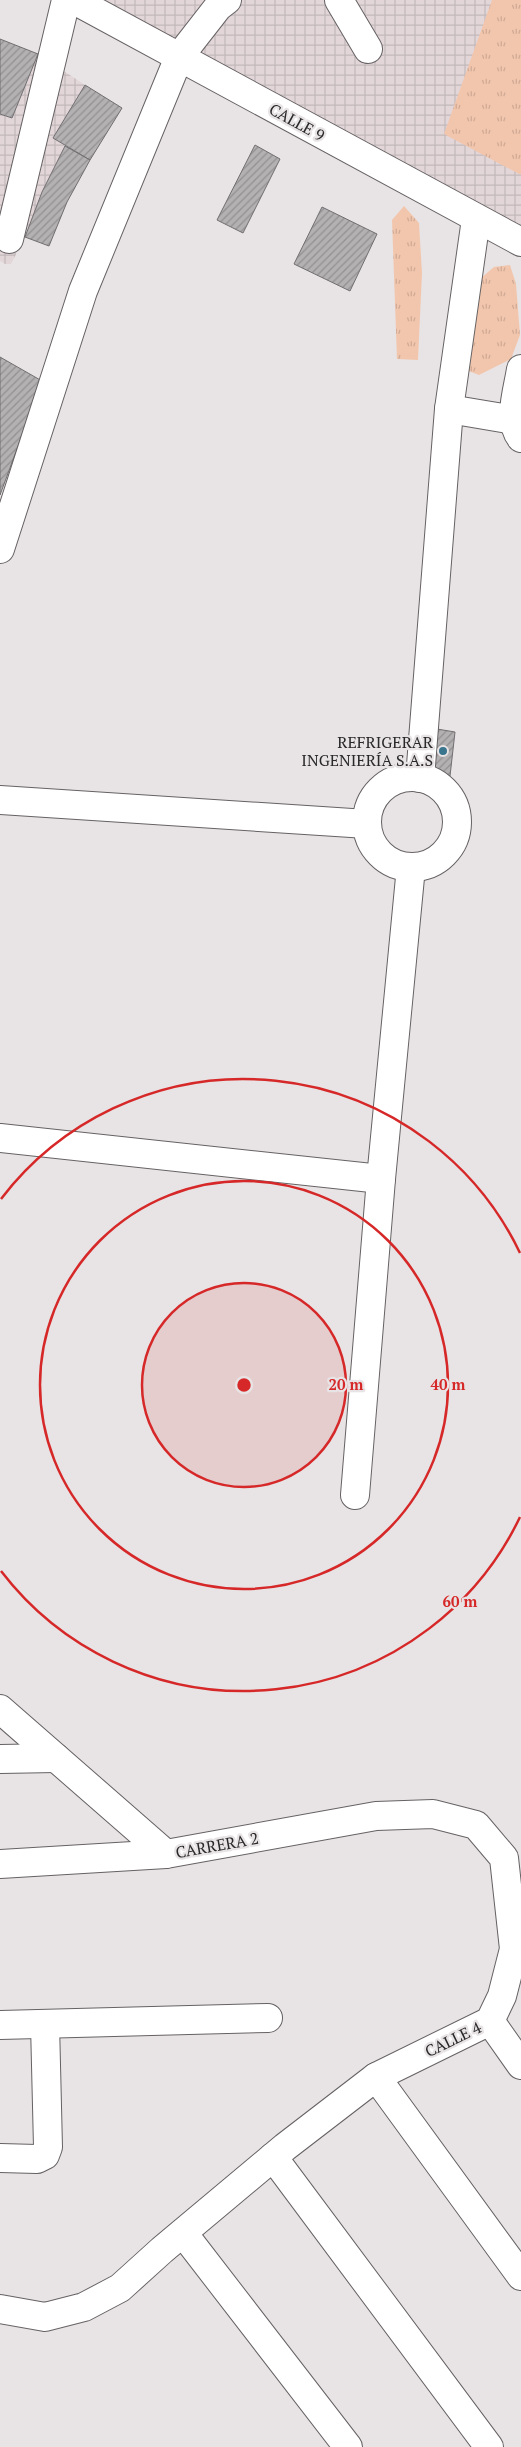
<svg xmlns="http://www.w3.org/2000/svg" width="521" height="2447" viewBox="0 0 521 2447" font-family="'PT Serif',serif">
<style>
.industrial{fill:url(#industrial-grid)}
.grass{fill:url(#grass-tufts)}
.building{fill:url(#building-hatch);stroke:#716e71}
.lines{fill:none;stroke-linecap:round;stroke-linejoin:round}
.minor-casing{stroke:#666263;stroke-width:30}
.major-casing{stroke:#666263;stroke-width:30}
.minor{stroke:#fff;stroke-width:28}
.major{stroke:#fff;stroke-width:28}
.ring{fill:none;stroke:#d62828;stroke-width:2.5}
.poi-dot{fill:#39758d;stroke:#e8e4e5;stroke-width:2}
.labels{text-anchor:middle;dominant-baseline:central;stroke-width:4.5;stroke-linejoin:round;paint-order:stroke}
.street-label{font-size:16px;fill:#2a2929;stroke:#e8e4e5}
.poi-label{font-size:16px;fill:#2a2929;stroke:#e8e4e5;text-anchor:end}
.centre{fill:#d62828;stroke:#e8e4e5;stroke-width:2.5}
.ring-label{font-size:15px;text-anchor:middle;font-weight:bold;fill:#d62828;stroke:#e8e4e5;stroke-width:4.5;stroke-linejoin:round;paint-order:stroke}
</style>
<defs>
<pattern id="industrial-grid" width="8" height="8" patternUnits="userSpaceOnUse" patternTransform="scale(1.25)"><rect width="8" height="8" fill="#e2d6d9"/><path d="M0 4h8M4 0v8" fill="none" stroke="#c2b8ba"/></pattern>
<pattern id="grass-tufts" width="24" height="20" patternUnits="userSpaceOnUse" patternTransform="scale(1.25)"><rect width="24" height="20" fill="#f2c6ad"/><path d="M3 7l-1-3M5 7V3M7 7l1-3M15 17l-1-3M17 17v-4M19 17l1-3" fill="none" stroke="#d0aa95"/></pattern>
<pattern id="building-hatch" width="6" height="6" patternUnits="userSpaceOnUse" patternTransform="scale(1.25)"><rect width="6" height="6" fill="#b4b1b3"/><path d="M-1 1l2-2M0 6l6-6M5 7l2-2" fill="none" stroke="#939092"/></pattern>
</defs>
<rect width="100%" height="100%" fill="#e8e4e5"/>
<g class="industrial">
<path d="M74,0H521V242Z"/>
<path d="M38,54L85,85L54,138L65,146L42,192L25,237L11,264H5L0,261V114L12,118Z"/>
</g>
<g class="grass">
<path d="M492,0H521V175L444,134Z"/>
<path d="M404,206L419,223L422,273L418,360L397,359L392,220Z"/>
<path d="M510,265L516,284L520,335L511,359L479,375L466,370L481,278L494,267Z"/>
</g>
<g class="building">
<path d="M0,39L38,54L12,118L0,114Z"/>
<path d="M85,85L122,108L90,160L53,138Z"/>
<path d="M255,145L280,159L243,233L217,220Z"/>
<path d="M65,146L90,160L67,202L49,246L25,237L42,192Z"/>
<path d="M322,207L377,234L350,291L294,264Z"/>
<path d="M0,357L42,381L0,495Z"/>
<path d="M431,728L455,732L450,776L428,773Z"/>
</g>
<g class="lines">
<defs>
<g id="minor">
<path d="M339,0L368,49"/>
<path d="M9,239L66,0"/>
<path d="M521,369C518,390 507,420 521,438"/>
<path d="M449,409L514,420"/>
<path d="M0,549L83,291L179,57L218,7L227,0"/>
<circle cx="412" cy="822" r="45"/>
<path d="M420,778L449,409L476,219"/>
<path d="M0,800L367,824"/>
<path d="M0,1138L381,1179"/>
<path d="M355,1495L381,1179L411,867"/>
<path d="M0,1709L166,1854"/>
<path d="M0,1759L56,1758"/>
<path d="M0,1864L166,1854L376,1816L433,1814L476,1825L504,1858L514,1949L502,1996L490,2021L376,2077L285,2147L162,2250L120,2288L84,2307L45,2317L0,2309"/>
<path d="M490,2021L521,2065"/>
<path d="M0,2025L268,2018"/>
<path d="M376,2077L521,2276"/>
<path d="M273,2157L489,2447"/>
<path d="M0,2158L37,2159L45,2155L48,2147L45,2024"/>
<path d="M183,2233L348,2447"/>
</g>
<path id="major" d="M74,0L521,242"/>
</defs>
<use href="#minor" class="minor-casing"/>
<use href="#major" class="major-casing"/>
<use href="#minor" class="minor"/>
<use href="#major" class="major"/>
</g>
<circle cx="244" cy="1385" r="102" fill="#d62828" fill-opacity=".12"/>
<g class="ring">
<circle cx="244" cy="1385" r="102"/>
<circle cx="244" cy="1385" r="204"/>
<path d="M520 1517A306 306 0 0 1 1 1571M1 1199A306 306 0 0 1 520 1253"/>
</g>
<circle class="poi-dot" cx="443" cy="751" r="5"/>
<g class="labels">
<g class="street-label">
<text transform="translate(297 122) rotate(29)">CALLE 9</text>
<text transform="translate(217 1845) rotate(-10)">CARRERA 2</text>
<text transform="translate(453 2039) rotate(-26)">CALLE 4</text>
</g>
<g class="poi-label">
<text x="433" y="742">REFRIGERAR<tspan x="433" dy="18">INGENIERÍA S.A.S</tspan></text>
</g>
</g>
<circle cx="244" cy="1385" r="8" class="centre"/>
<g class="ring-label">
<text x="346" y="1390">20 m</text>
<text x="448" y="1390">40 m</text>
<text x="460" y="1607">60 m</text>
</g>
</svg>
